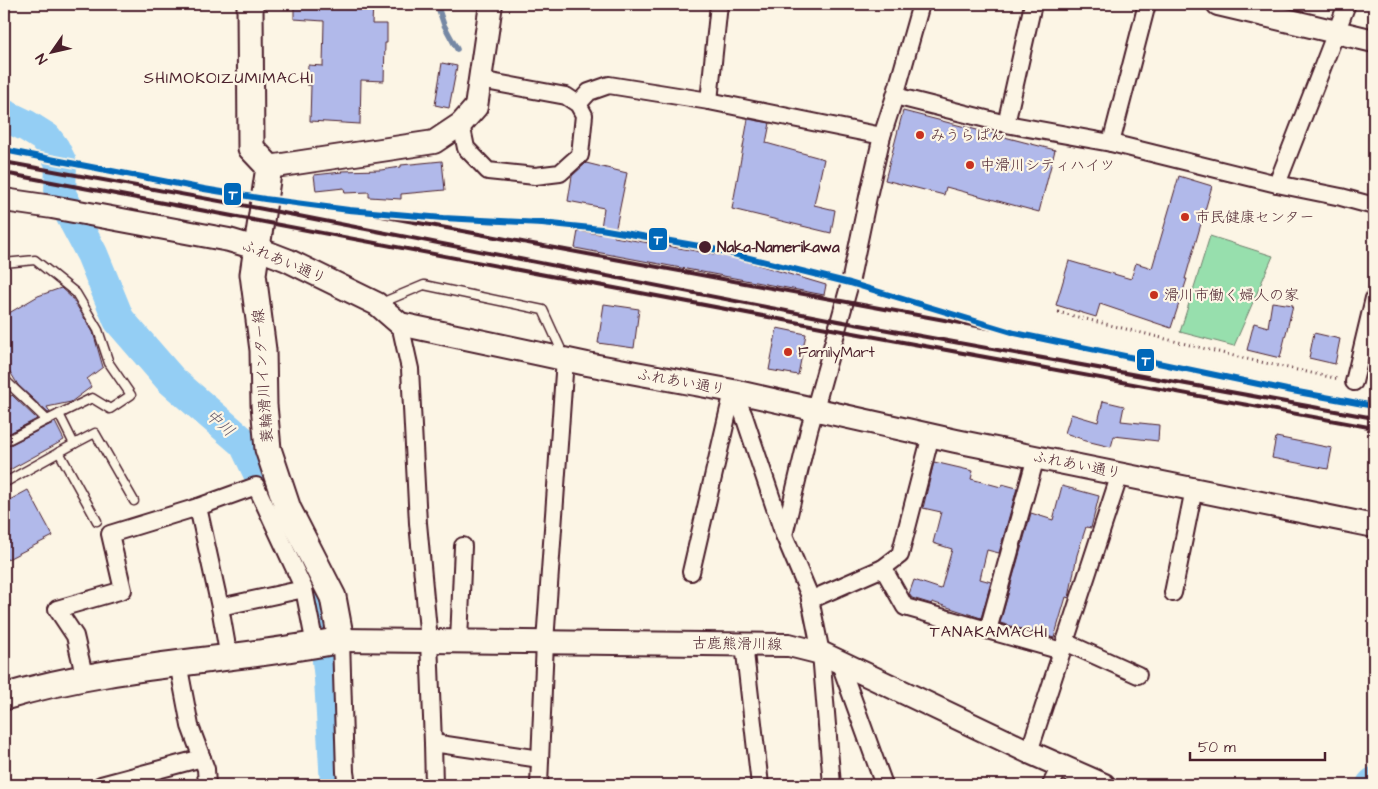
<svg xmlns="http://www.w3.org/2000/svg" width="1378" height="789" viewBox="0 0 1378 789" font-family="'Architects Daughter','Klee One',sans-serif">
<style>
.green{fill:#97dfad;stroke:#707f6c}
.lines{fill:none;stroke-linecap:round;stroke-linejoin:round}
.stream{stroke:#7688a4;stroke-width:5.5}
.river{stroke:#94cef4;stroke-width:32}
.building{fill:#b1b9ea;stroke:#4a1f2b}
.lane-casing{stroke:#4a1f2b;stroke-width:11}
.street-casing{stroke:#4a1f2b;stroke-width:20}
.secondary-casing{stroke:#4a1f2b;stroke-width:26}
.primary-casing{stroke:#4a1f2b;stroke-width:29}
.path{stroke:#4a1f2b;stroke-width:3;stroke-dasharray:1 4;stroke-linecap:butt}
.lane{stroke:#fcf5e5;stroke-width:8}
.street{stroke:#fcf5e5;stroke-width:16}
.secondary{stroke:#fcf5e5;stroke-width:22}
.primary{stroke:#fcf5e5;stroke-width:25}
.rail{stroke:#4a1f2b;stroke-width:4}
.rail-1-casing{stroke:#fcf5e5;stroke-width:10}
.rail-1{stroke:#0068b9;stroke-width:6}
.poi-dot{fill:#c8321e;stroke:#fcf5e5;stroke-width:2}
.stop-dot{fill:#4a1f2b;stroke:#fcf5e5;stroke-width:2}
.labels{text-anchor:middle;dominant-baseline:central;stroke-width:4.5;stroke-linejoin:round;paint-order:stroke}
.poi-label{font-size:15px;fill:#4a1f2b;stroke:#fcf5e5;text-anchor:start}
.stop-label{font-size:15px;font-weight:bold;fill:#4a1f2b;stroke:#fcf5e5;text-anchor:start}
.street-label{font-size:15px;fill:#4a1f2b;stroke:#fcf5e5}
.neighbourhood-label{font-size:16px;letter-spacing:1px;fill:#4a1f2b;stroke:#fcf5e5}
.water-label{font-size:16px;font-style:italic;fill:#605467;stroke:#fcf5e5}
.line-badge{stroke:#fcf5e5;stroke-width:2}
.badge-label{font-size:14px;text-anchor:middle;font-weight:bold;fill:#fff}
</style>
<rect width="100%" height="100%" fill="#fcf5e5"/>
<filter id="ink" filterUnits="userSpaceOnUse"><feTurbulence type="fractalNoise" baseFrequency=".02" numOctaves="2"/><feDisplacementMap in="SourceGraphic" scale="10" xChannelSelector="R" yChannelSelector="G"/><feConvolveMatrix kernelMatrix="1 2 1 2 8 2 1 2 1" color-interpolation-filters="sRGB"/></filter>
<g filter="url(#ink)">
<path class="green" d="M1210,236L1273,256L1234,346L1180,332Z"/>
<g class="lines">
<path class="stream" d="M437,4L444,25L457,49"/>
<g class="river">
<path d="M4,115L27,126L46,138L54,149L61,163L60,194L92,254L119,320L171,380L245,444L316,592L325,633L330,679L336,785"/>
<path d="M1372,785L1374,783"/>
</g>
</g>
<g class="building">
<path d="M294,4H373L372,24H387V43H385L384,81L361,80L360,124L310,121L311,85H307L308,65L323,66L324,21L294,19Z"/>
<path d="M442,63L457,66L449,108L435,105Z"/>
<path d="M903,111L1055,150L1039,212L946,187L944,195L885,180Z"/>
<path d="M748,119L770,123L766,143L824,159L814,205L835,210L831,233L732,209Z"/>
<path d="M442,161L445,190L401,194V199L369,197V192L345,193L344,188L316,191L314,175L342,172L341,171L381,170L401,167V165Z"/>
<path d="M586,163L627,173L614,237L731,257L826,285L824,295L575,248L578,231L600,234L604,208L568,201L572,176Z"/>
<path d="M1179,176L1212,186L1185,279H1187L1171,328L1100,304L1096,317L1056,305L1069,261L1131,279L1136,263L1152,268Z"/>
<path d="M61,288L72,298L93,332L103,367L87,379L91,387L71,402L47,407L50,412L48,413L18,385L4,362V316L38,296Z"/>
<path d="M1272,302L1293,305L1280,358L1247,350L1254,323L1268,327Z"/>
<path d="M604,304L639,309L634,348L598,343Z"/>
<path d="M777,328L806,334L798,375L769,370Z"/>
<path d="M1314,333L1340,339L1335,364L1309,358Z"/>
<path d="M12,395L37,419L4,436V400Z"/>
<path d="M1103,401L1124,406L1121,421L1159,425L1158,441L1114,436L1111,447L1082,440V439L1065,433L1071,414L1098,422Z"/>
<path d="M55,422L64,440L4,473V448Z"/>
<path d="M1276,437L1332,448L1328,469L1272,458Z"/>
<path d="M934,462L973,471L971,479L1001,487L1002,484L1017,488L999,553L987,550L980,579L991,582L981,618L932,602V604L912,598L909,594L914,580L941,589L952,549L933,543L941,512L923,508Z"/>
<path d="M1062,486L1099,496L1091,528L1086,527L1077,555L1069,598L1066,597L1054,638L1000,623L1031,513L1053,520Z"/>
<path d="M28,490L53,536L4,561V503Z"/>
</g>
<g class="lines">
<defs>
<g id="lane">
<path d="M4,263L35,260L76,293L98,330L109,363L131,395L110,409L92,398L47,420L7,382L4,385"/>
<path d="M381,303L424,285L543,310L564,356"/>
<path d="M4,442L47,420"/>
<path d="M74,444L95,433L134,501"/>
<path d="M59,452L97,521"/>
<path d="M4,483L74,444L59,414"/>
</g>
<g id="street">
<path d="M895,96L1006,124L1111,143L1277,184L1341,197L1374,206"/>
<path d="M709,101L719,4"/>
<path d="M578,104L589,92L609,85L709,101L882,136"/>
<path d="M461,124L466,148L488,171L535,176L560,173L580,155L584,115L578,104L566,96L480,80"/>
<path d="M1006,124L1033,4"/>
<path d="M1111,143L1147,4"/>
<path d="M1277,184L1347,4"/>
<path d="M400,324L410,369L418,523L429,641L433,743"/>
<path d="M1354,382L1374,298"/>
<path d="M733,391L744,416L784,535L809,594L821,653L832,785"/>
<path d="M784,535L809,430L850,283L869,192L882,136L895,96L921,4"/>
<path d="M883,568L905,607L1062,651"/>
<path d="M691,572L733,391"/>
<path d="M1173,593L1194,489"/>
<path d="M810,600L883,568L900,555L931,435"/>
<path d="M220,607L198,507L256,486L304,589"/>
<path d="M988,630L1036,457"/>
<path d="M341,640L345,772L347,785"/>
<path d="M459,641L463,546"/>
<path d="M1065,642L1138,675"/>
<path d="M744,644L760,785"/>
<path d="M229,658L220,607L304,589L315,645"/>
<path d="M839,661L884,785"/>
<path d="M178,663L190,726L206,769L207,785"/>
<path d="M85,679L75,636L57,609L123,590L110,534L198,507"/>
<path d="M1029,752L1120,474"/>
<path d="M101,785L202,758"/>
<path d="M434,785L433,743L540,759"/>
<path d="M539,785L545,642L565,359"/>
<path d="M1051,785L1060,766"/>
</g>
<g id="secondary">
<path d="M1218,4L1374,41"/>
<path d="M269,167L434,142L461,124L476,107L491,4"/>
<path d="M4,200L52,207L229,240L256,248L287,260L377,304L400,324L587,364L733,391L956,441L1374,526"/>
<path d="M341,640L789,645L821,653L1029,752L1104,785"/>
</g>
<path id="primary" d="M4,697C113,664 229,662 341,640L333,597L288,509L268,449L264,405L263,350L253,274L269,167L251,148L250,4"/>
</defs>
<use href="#lane" class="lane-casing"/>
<use href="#street" class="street-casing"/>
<use href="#secondary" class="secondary-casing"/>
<use href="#primary" class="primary-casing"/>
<path class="path" d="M1058,312L1242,358L1339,379"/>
<use href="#lane" class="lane"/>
<use href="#street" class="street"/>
<use href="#secondary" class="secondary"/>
<use href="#primary" class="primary"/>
<g class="rail">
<path d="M4,162L263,209L838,321L1374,418"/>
<path d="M4,173L837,330L1374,428"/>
<path d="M349,210L1015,333"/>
</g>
<defs>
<path id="rail-1" d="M4,150L204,189L265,199L349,210L443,218L542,223L601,229L705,247L850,283L1015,333L1287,390L1374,406"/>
</defs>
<use href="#rail-1" class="rail-1-casing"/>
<use href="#rail-1" class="rail-1"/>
</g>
</g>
<g class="poi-dot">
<circle cx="920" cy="135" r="5"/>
<circle cx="970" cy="165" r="5"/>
<circle cx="1185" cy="217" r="5"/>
<circle cx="1154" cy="295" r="5"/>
<circle cx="788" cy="352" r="5"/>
</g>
<circle class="stop-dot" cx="705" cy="247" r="7"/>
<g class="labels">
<g class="poi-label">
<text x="930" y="135">みうらぱん</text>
<text x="980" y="165">中滑川シティハイツ</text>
<text x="1195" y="217">市民健康センター</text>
<text x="1164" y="295">滑川市働く婦人の家</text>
<text x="798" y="352">FamilyMart</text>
</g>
<g class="stop-label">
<text x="717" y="247">Naka-Namerikawa</text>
</g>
<g class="street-label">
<text transform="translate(284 262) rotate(23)">ふれあい通り</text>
<text transform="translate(263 376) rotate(-94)">蓑輪滑川インター線</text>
<text transform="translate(681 382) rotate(10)">ふれあい通り</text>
<text transform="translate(1077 465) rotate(11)">ふれあい通り</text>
<text transform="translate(737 644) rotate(1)">古鹿熊滑川線</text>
</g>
<g class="neighbourhood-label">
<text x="229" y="78">SHIMOKOIZUMIMACHI</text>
<text x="989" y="632">TANAKAMACHI</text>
</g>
<g class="water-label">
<text transform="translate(220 423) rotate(41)">中川</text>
</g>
</g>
<g class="line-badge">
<rect x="223" y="182" width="19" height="24" rx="5" fill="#0068b9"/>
<rect x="648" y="227" width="20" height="24" rx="5" fill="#0068b9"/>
<rect x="1136" y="348" width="19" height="24" rx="5" fill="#0068b9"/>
</g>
<g class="badge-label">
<text x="233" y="199">T</text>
<text x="658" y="244">T</text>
<text x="1146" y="365">T</text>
</g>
<rect width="1378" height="789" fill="none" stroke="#fcf5e5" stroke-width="20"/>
<rect x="10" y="10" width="1358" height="769" fill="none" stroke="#4a1f2b" stroke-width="2" filter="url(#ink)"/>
<g transform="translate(52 52) rotate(236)" stroke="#fcf5e5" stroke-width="4" paint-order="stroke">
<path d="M0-4L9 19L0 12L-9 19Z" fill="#4a1f2b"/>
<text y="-8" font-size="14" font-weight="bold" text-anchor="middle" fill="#4a1f2b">N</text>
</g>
<path d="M1190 752v8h135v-8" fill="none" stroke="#4a1f2b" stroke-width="2.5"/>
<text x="1198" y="752" font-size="15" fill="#4a1f2b" stroke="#fcf5e5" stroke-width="4" paint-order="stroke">50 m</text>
</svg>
